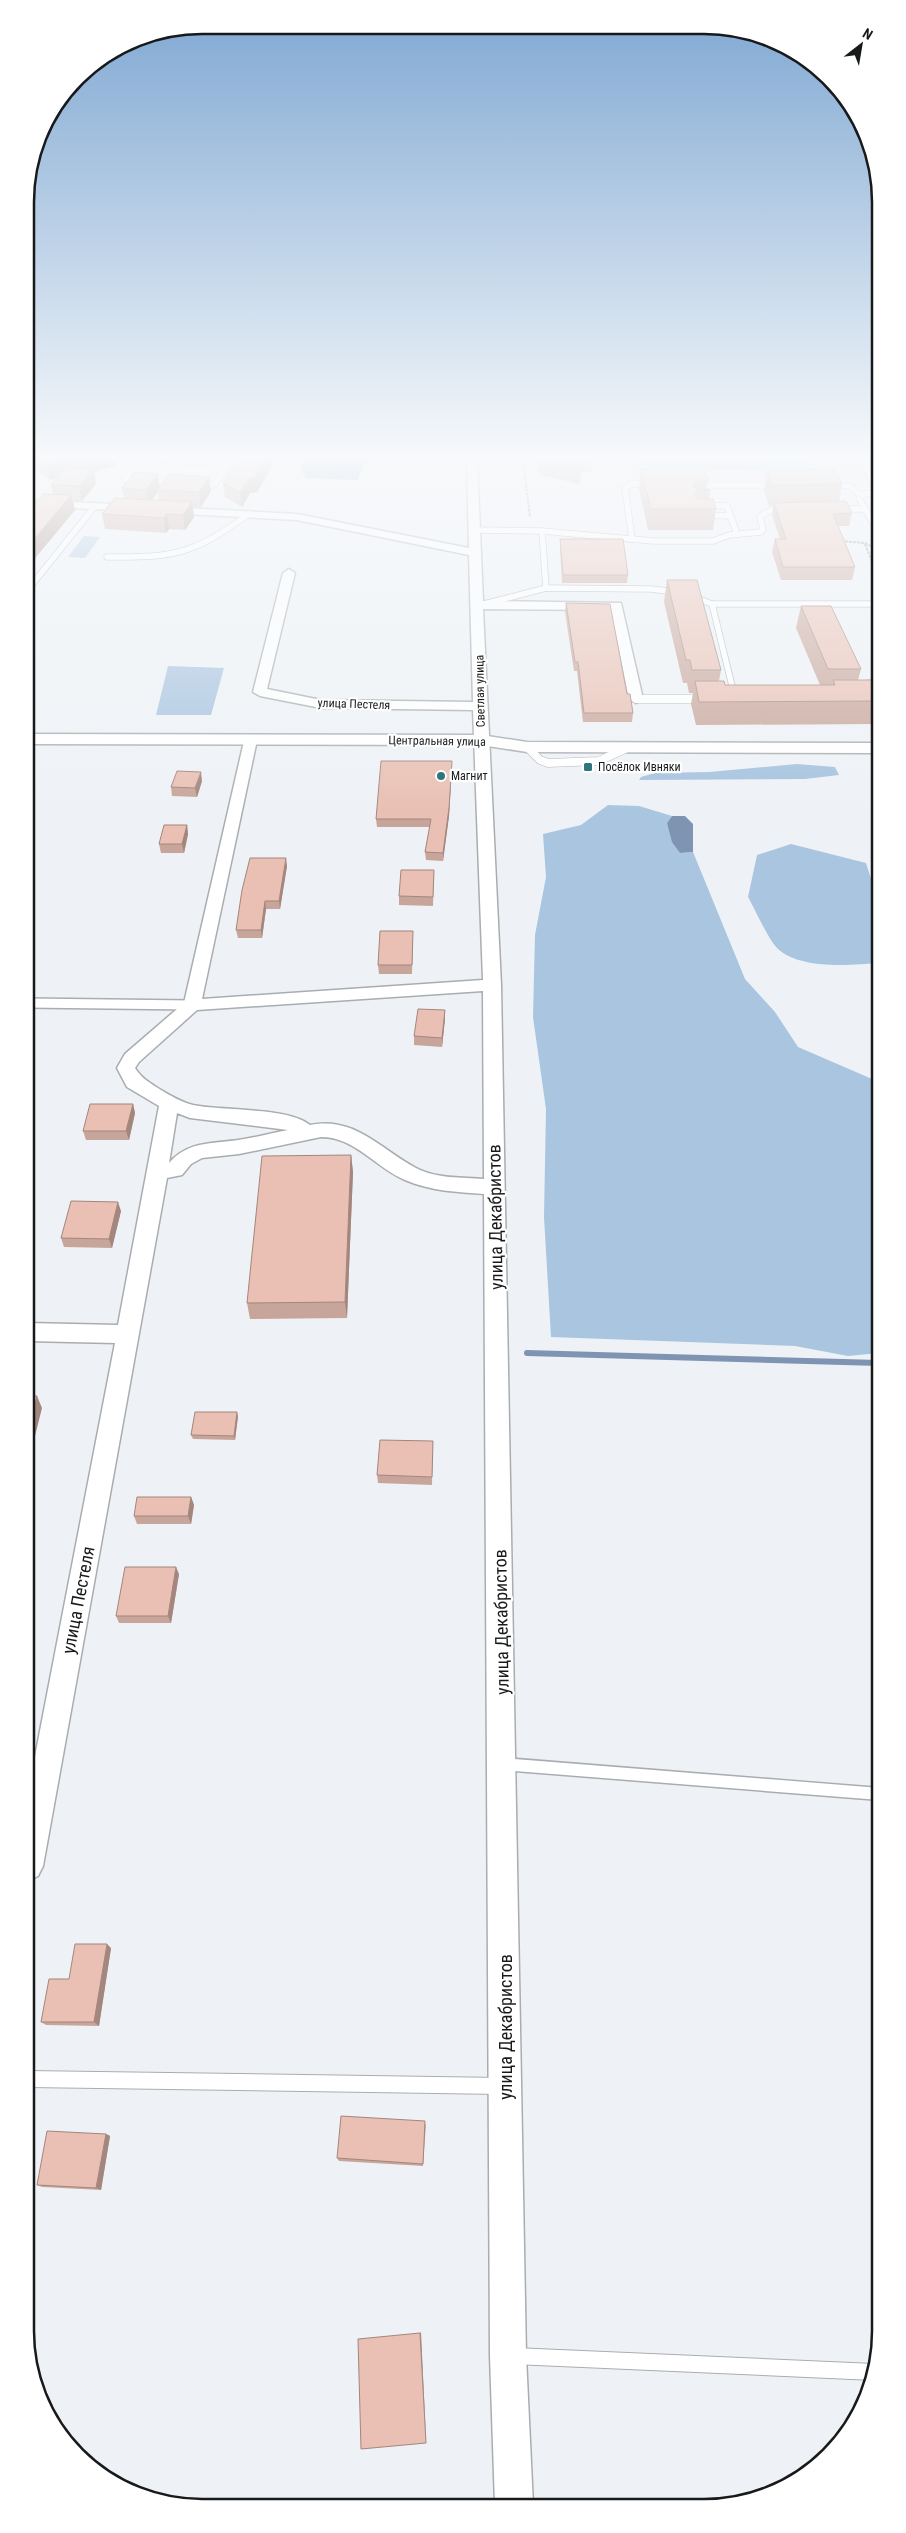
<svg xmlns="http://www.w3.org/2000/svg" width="906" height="2533" viewBox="0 0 906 2533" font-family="'Roboto Condensed',sans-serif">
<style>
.education{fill:#fbe0df}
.green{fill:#a9c5df}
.forest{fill:#a5c2de}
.water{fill:#7f94b2}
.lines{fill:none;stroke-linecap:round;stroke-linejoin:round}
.stream{stroke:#7f94b2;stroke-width:6}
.service-far4-casing{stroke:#a9adb0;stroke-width:7}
.service-far3-casing{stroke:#a9adb0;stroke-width:9}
.service-far2-casing{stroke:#a9adb0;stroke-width:12}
.service-far1-casing{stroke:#a9adb0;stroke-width:15}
.service-casing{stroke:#a9adb0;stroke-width:18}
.minor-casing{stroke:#a9adb0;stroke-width:3}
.tertiary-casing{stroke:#a9adb0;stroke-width:3}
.path{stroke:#939698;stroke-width:2;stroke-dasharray:3 1;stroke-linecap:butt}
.service-far4{stroke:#fff;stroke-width:5.5}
.service-far3{stroke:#fff;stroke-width:8}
.service-far2{stroke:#fff;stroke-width:9}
.service-far1{stroke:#fff;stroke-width:12}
.service{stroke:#fff;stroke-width:16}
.minor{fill:#fff;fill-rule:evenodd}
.tertiary{fill:#fff;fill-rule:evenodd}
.wall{fill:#c8a59a;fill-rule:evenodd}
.shaded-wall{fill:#a3867d}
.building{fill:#e9c0b3;stroke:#a3867d}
.poi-dot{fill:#2d777c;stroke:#fff;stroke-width:2}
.labels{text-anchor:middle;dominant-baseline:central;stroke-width:4.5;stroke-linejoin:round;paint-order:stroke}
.far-street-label{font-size:12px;fill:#17191a;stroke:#fff}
.far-poi-label{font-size:12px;fill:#17191a;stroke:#fff;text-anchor:start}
.near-street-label{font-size:18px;fill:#17191a;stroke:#fff}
.rim{fill:none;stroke:#17191a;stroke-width:2.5}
</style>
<rect width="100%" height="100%" fill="#eef2f6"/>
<path class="education" d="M625,461H878V479H633Z"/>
<g class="green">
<path d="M633,461H811V463L804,467L790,470L661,469L644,466Z"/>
<path d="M84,536L100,537L85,558L68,557Z"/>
<path d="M608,805L639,806L672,816L667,823L680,853L693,852L745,979L775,1012L798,1047L879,1082V1353L848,1356L795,1346L551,1337L544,1217L546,1109L533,1017L535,935L546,877L543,834L581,825Z"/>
<path d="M791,844L866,863L879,904V963C849,965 800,970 777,948C768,939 755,909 748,897L757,855Z"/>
</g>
<g class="forest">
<path d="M168,666L224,668L211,715H156Z"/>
<path d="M797,764L835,767L839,775L805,779L639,780L641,777L655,773L709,772Z"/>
</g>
<g class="water">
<path d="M302,461H379L363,465L358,480L306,478L301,470Z"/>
<path d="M672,816H685L693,824V852L680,853L672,842L667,823Z"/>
</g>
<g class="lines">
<path class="stream" d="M527,1353L879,1363"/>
<defs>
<g id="service-far4">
<path d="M139,461L125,479L170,483"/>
<path d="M863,461L871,479"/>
<path d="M198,484L214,485L227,466"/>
<path d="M830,484L850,486L860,495"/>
<path d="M695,485H778"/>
<path d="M878,493L864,494L859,498L878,532"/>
<path d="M701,505L727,506L737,534"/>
<path d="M837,509H864"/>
<path d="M701,515L730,516"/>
<path d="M475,530L542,531L653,541H713L729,535L761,532L763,529L760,517C767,510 775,509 785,509"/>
<path d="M542,531L546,588"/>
<path d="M632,539L625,488L631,484H653"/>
<path d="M107,557C175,558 193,554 249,514"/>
<path d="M26,592L95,506"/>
<path d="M484,604L546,588L651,589L683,593L712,604"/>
<path d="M870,691L867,683H878"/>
<path d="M734,694L712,604H878"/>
</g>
<g id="service-far3">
<path d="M734,693L735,697"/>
<path d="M636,699H706"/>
<path d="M527,747L540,760L548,763L599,761L627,748"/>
<path d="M26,751L31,739"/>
</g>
<path id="service-far2" d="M27,1003L192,1005"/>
<path id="service-far1" d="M503,1764L880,1794"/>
<g id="service">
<path d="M28,2079L502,2086"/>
<path d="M514,2356L874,2372"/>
</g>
<g id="minor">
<path d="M467,461H477L483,601L621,603L643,699L636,703L629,699L611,610L483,609L501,985L526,2356L533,2505H495L490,2356L484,1194C456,1192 431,1191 405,1180C376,1168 355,1137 321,1137L239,1154L202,1158L191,1164L182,1175L167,1178L43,1866L38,1876L28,1881V1793L115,1343L27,1341V1323L118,1325L159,1106L127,1087L117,1068L125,1054L184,1003L245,737L250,736L257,740L202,999L483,980L473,710L321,708L260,696L253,692L283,573L289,569L295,573L267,689L321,700L473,702L469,555L297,520L166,513L160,510L166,507L297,514L469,548ZM483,991L484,1179C462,1177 437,1179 416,1168C380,1149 355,1116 310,1125C288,1107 222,1111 193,1105C181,1102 171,1096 161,1090C150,1083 142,1079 135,1068L139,1062L197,1010ZM177,1113L190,1118L288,1130C271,1133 254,1138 238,1140C211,1144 188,1141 169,1163Z"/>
<path d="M26,500L135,505L141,508L135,511L26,506Z"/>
</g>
<path id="tertiary" d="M26,734L481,735L527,742L878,743V753L527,752L481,745L26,744Z"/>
</defs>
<use href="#service-far4" class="service-far4-casing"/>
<use href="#service-far3" class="service-far3-casing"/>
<use href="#service-far2" class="service-far2-casing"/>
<use href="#service-far1" class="service-far1-casing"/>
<use href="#service" class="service-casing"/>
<use href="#minor" class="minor-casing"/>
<use href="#tertiary" class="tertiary-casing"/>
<g class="path">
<path d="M523,461L530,517"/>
<path d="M158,463L210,466"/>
<path d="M841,541L865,543L878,550"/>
<path d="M865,544L878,577"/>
</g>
<use href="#service-far4" class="service-far4"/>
<use href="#service-far3" class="service-far3"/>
<use href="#service-far2" class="service-far2"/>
<use href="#service-far1" class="service-far1"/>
<use href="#service" class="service"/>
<use href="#minor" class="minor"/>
<use href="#tertiary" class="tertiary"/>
</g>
<g class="wall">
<path d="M26,461H118L114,466L94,472L96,484L82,501H73L75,510L26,569V513L53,494L51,485L57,478L50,480L26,465Z"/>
<path d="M536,461H592L591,472H581L580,484L540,475L538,473Z"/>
<path d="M641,469L708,480L706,490H710L709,499L716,509L713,530H648L639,489Z"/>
<path d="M767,470L842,484L839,502L852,513L849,526H838L855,567L852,580H781L772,552L775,539H780L772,515L773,506H769L764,491Z"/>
<path d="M223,483L257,492L250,493L242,507L225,497Z"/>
<path d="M160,486L211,491L201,507H193L194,517L185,530L169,529L166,533L105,529L102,514L124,498L122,488ZM158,492L159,500H152Z"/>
<path d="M560,539L628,575L627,583H562L560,547Z"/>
<path d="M667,580L721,670L719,681L725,685H820L796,628L801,606L861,669L858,680L878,694V716L876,724L696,725L691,704L693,693H689L687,683H683L664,602Z"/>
<path d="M566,603L627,694L633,713L632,722H583L577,671H574L565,612Z"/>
<path d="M452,769L449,816L443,861L426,860L425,852L430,827H377L376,819Z"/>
<path d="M202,781L197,797L172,796L171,787Z"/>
<path d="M187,825L188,834L184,853H161L159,844Z"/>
<path d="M287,866L280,909H266L262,938H238L236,930Z"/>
<path d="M434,870L433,906L399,905V896Z"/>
<path d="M413,940L412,974H379L378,965Z"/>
<path d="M445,1010V1019L442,1047L414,1045V1036Z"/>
<path d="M133,1104L135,1113L129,1140H86L83,1131Z"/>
<path d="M351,1155L353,1172L347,1318L250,1319L247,1303Z"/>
<path d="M121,1211L112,1248L64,1247L61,1238Z"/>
<path d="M238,1416L235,1440L193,1439L191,1435Z"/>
<path d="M433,1441L432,1485L378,1483L377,1475Z"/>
<path d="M191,1497L194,1505L191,1524H137L134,1516Z"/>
<path d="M179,1574L171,1623H119L116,1616Z"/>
<path d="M111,1948L99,2026L46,2025L41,2022L69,1979Z"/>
<path d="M426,2124L423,2166L339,2161L337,2158Z"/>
<path d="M106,2134L110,2136L101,2190L42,2187L37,2185Z"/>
</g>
<g class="shaded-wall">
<path d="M63,461H118L114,466L94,472L96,484L82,501L79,486L72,474L50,480L47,466Z"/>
<path d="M266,461H276L257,492L250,493L242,507L240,492L249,479Z"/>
<path d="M158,474L160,488L157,490L158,492L149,504L146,490Z"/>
<path d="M209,477L211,491L201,507L199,492Z"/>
<path d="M71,495L75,510L26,569V549Z"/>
<path d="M192,502L194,517L185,530L183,515Z"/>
<path d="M167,514L169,529L166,533L164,518Z"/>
<path d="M452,761L449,816L443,861V853Z"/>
<path d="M201,772L202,781L197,797L195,788Z"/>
<path d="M187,825L188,834L184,853L182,844Z"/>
<path d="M286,858L287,866L280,909L279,901Z"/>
<path d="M265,901L266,909L262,938L261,930Z"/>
<path d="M445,1010V1019L442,1047V1038Z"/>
<path d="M133,1104L135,1113L129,1140L126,1131Z"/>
<path d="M351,1155L353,1172L347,1318L345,1302Z"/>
<path d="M118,1202L121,1211L112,1248L109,1239Z"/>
<path d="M37,1396L42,1408L29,1460L27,1456V1434Z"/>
<path d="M237,1412L238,1416L235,1440L234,1436Z"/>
<path d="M191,1497L194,1505L191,1524L188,1516Z"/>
<path d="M176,1567L179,1574L171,1623L168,1616Z"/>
<path d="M107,1944L111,1948L99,2026L94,2022Z"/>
<path d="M106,2134L110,2136L101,2190L96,2188Z"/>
<path d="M421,2332L426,2440V2443L420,2333Z"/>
</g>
<g class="building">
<path d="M40,461H63L47,466Z"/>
<path d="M72,461H78L70,463Z"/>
<path d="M238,461H266L255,477L249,479L240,492L223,483Z"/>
<path d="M543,461H576L581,469Z"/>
<path d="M65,468L93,470L79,486L51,485Z"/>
<path d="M641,469H704L708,480H696L693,486L697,489L710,490H698L695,496L699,499H713L716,509H651Z"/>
<path d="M834,469L842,484L772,485L767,470Z"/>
<path d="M135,472L158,474L146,490L122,488Z"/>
<path d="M169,474L209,477L199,492L157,490Z"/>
<path d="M43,494L71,495L26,549V513Z"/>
<path d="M115,498L192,502L183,515L167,514L164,518L102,514Z"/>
<path d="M846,501L852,513L833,514L855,567H783L775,539H786L774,503Z"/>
<path d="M560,539H623L628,575H563Z"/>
<path d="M667,580H697L721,670H692L690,660H686Z"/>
<path d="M566,603L610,604L627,694H630L633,713H584L578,662H575Z"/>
<path d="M801,606H831L861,669H828Z"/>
<path d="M833,680H871L878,694V701L699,702L695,681H724L725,685H835Z"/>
<path d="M381,761H452L449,808L443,853L425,852L431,819H376Z"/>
<path d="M177,771L201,772L195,788L171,787Z"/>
<path d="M164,825H187L182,844H159Z"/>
<path d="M250,858H286L279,901H265L261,930H236L242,890Z"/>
<path d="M401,870H434L433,897L399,896Z"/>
<path d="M380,931H413L412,965H378Z"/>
<path d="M418,1009L445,1010L442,1038L414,1036Z"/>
<path d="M90,1104H133L126,1131H83Z"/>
<path d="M351,1155L345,1302L247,1303L262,1156Z"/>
<path d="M71,1201L118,1202L109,1239L61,1238Z"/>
<path d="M27,1395L37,1396L27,1434Z"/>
<path d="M195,1412H237L234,1436L191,1435Z"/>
<path d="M380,1440L433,1441L432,1477L377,1475Z"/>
<path d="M137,1497H191L188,1516H134Z"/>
<path d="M125,1567H176L168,1616H116Z"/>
<path d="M75,1944H107L94,2022H41L49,1979H69Z"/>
<path d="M341,2116L425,2121L423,2164L337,2158Z"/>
<path d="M47,2131L106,2134L96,2188L37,2185Z"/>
<path d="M420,2333L426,2443L361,2449L358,2339Z"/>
</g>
<linearGradient id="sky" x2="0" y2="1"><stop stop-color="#7ea7d2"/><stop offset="0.56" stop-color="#f7f9fb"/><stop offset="1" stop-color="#f7f9fb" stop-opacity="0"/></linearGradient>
<rect width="906" height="816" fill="url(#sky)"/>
<g class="poi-dot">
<rect x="583" y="762" width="10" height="10" rx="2.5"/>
<circle cx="441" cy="776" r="5"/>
</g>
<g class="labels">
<g class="far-street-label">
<text transform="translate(480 691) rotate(-91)">Светлая улица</text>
<text transform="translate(354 704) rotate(2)">улица Пестеля</text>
<text transform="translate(437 741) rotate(1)">Центральная улица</text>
</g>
<g class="far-poi-label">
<text x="598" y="767">Посёлок Ивняки</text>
<text x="451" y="776">Магнит</text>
</g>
<g class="near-street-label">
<text transform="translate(495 1217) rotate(-91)">улица Декабристов</text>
<text transform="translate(78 1600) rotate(-79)">улица Пестеля</text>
<text transform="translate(501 1622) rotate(-91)">улица Декабристов</text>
<text transform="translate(505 2027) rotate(-90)">улица Декабристов</text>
</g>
</g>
<path d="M0 0H906V2533H0ZM202 34H704A168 168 0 0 1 872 202V2331A168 168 0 0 1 704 2499H202A168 168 0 0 1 34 2331V202A168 168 0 0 1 202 34Z" fill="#fff" fill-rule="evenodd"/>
<path class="rim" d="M202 34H704A168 168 0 0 1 872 202V2331A168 168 0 0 1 704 2499H202A168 168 0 0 1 34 2331V202A168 168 0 0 1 202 34Z"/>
<g transform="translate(861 45) rotate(31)" stroke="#ffffff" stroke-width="4" paint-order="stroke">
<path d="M0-4L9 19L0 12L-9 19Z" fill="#17191a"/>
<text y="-8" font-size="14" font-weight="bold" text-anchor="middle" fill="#17191a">N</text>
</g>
</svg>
